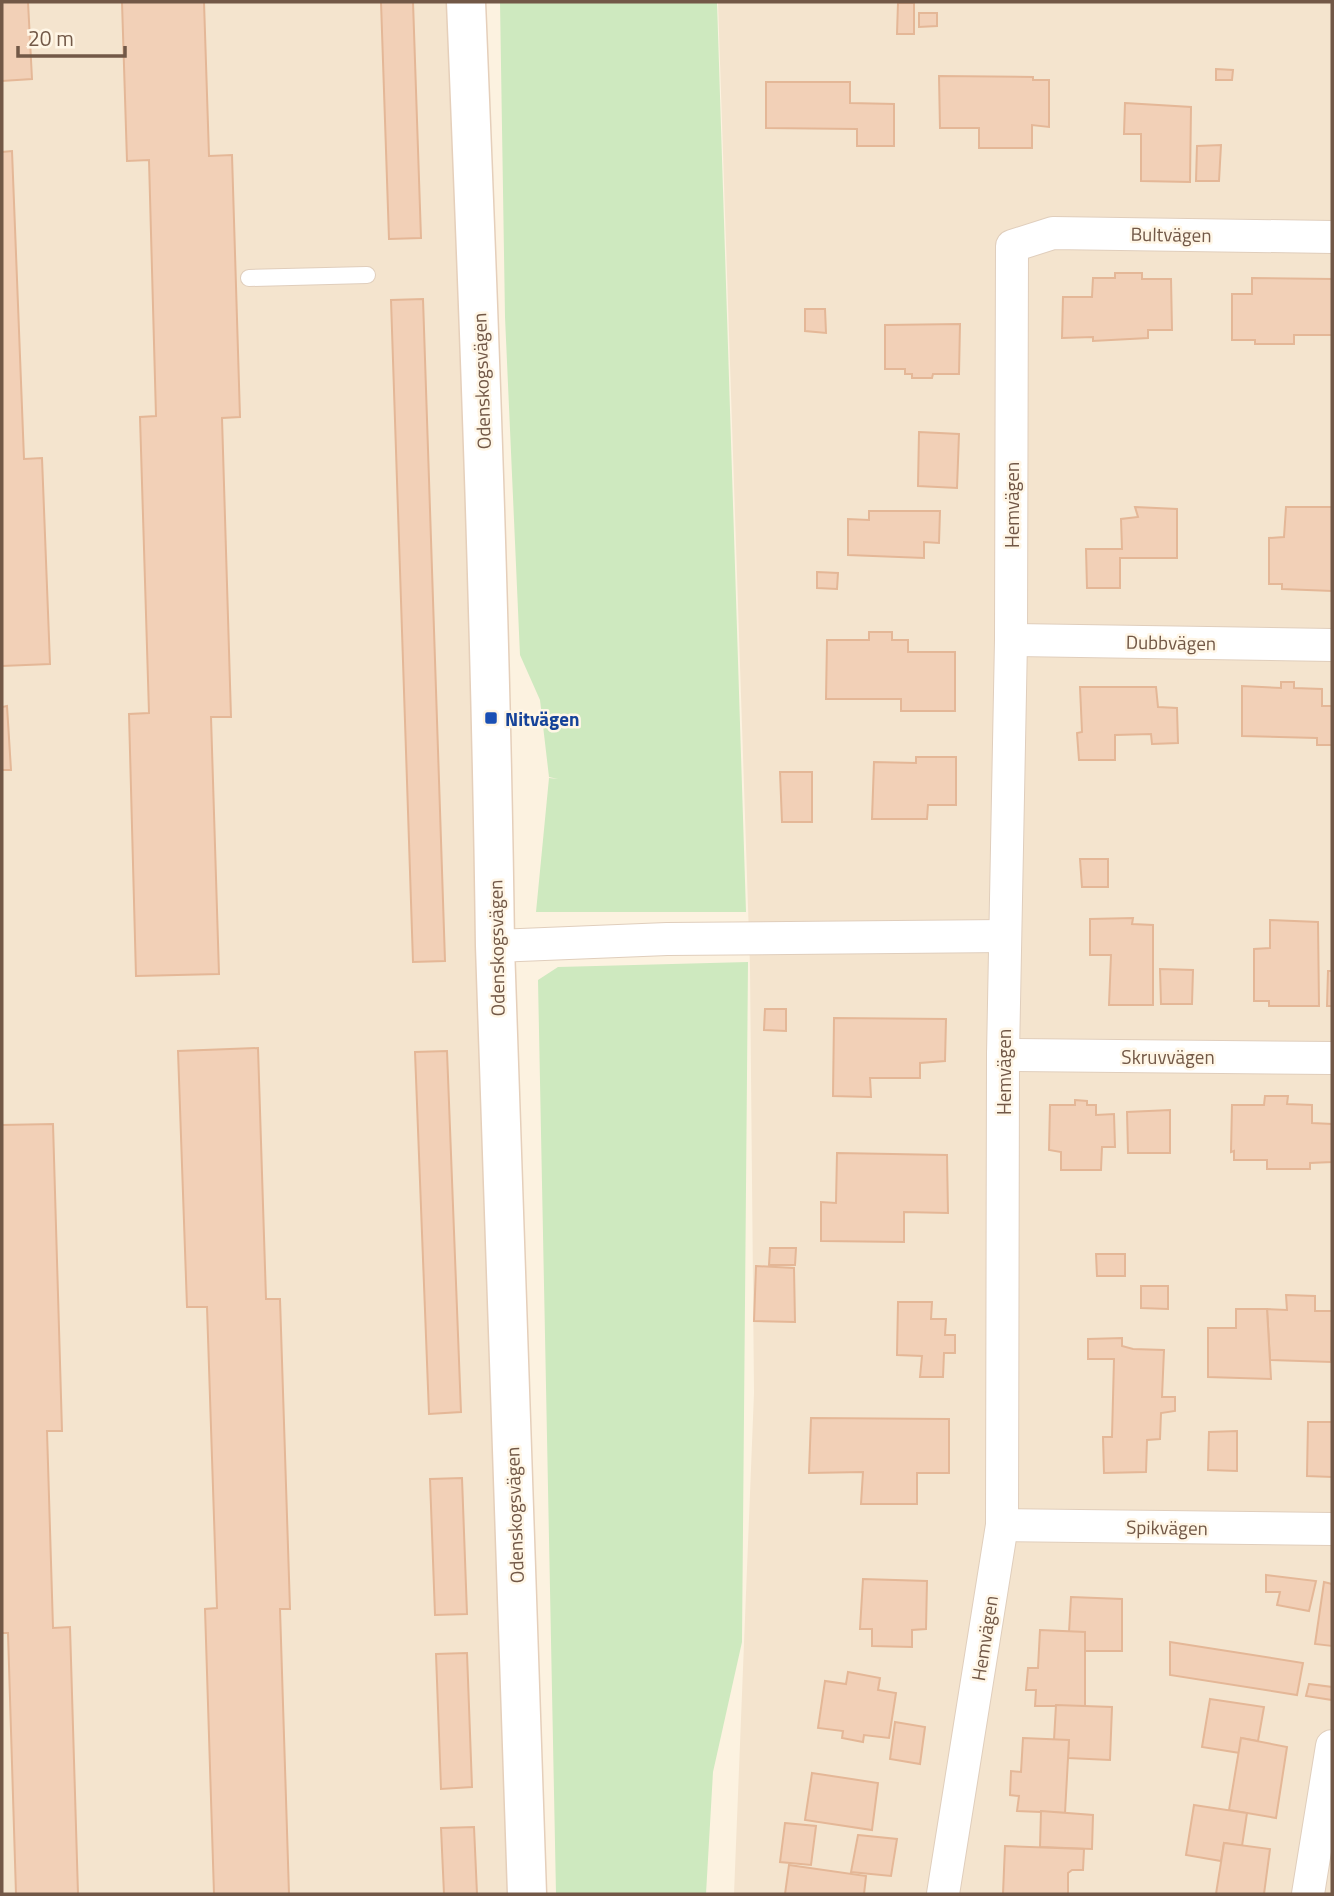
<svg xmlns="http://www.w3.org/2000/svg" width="1334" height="1896" viewBox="0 0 1334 1896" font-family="'Titillium Web',sans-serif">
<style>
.residential{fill:#f4e4ce}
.green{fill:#cee9bf}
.building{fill:#f2d0b7;stroke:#e4b797;stroke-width:2}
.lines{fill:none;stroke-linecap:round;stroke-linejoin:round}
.lane-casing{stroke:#e0cebc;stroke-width:18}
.street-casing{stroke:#e0cebc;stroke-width:34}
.secondary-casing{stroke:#e5cfba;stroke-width:41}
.lane{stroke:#fff;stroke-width:16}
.street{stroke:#fff;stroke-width:32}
.secondary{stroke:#fff;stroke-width:38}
.transit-dot{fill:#1a4fb4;stroke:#fff6e6;stroke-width:2.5}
.labels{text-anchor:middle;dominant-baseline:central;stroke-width:5;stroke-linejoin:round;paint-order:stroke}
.street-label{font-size:19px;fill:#725847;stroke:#fff6e6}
.transit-label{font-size:19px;font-weight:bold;fill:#164399;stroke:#fff6e6;text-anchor:start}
</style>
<rect width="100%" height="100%" fill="#fcf2e0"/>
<g class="residential">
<path d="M2,2H465L527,1894H2Z"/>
<path d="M718,2H1332V1894H734L754,1393L750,967Z"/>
</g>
<g class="green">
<path d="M500,2H717L746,912H536L549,778L558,779L549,777L540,700L520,655L505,317Z"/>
<path d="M748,962L742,1642L713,1772L706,1894H556L538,980L558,967Z"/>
</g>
<g class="building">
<path d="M2,2H28L32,79L2,81Z"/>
<path d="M122,2H204L209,156L232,155L240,417L222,418L231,717H211L219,974L136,976L129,714L149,713L140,417L156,416L149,160L127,161Z"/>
<path d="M381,2H413L421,238L389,239Z"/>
<path d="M898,3H914V34H897Z"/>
<path d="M919,13H937V26L919,27Z"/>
<path d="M1216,69L1233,70L1232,80H1216Z"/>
<path d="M939,76L1033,77V80H1049V127L1032,125V148H979V128H940Z"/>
<path d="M766,82H850V103L894,104V146H857V129L766,128Z"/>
<path d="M1125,103L1191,107L1190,182L1141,181V134H1124Z"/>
<path d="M1221,145L1219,181H1196L1197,146Z"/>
<path d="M12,151L24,459L42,458L50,664L2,666V152Z"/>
<path d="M1115,273H1142V279H1171L1172,330H1148V338L1093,341V337L1062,338L1063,297H1092L1093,278H1115Z"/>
<path d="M1252,278L1332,279V335H1294V344H1255V340H1232V294H1252Z"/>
<path d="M423,299L445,961L413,962L391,300Z"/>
<path d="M805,309H825L826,333L805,331Z"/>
<path d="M960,324L959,374H933L932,378H912V374H905V369H885V325Z"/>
<path d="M919,432L959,434L957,488L918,486Z"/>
<path d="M1135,507L1177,509V558H1120V588H1087L1086,549H1122L1121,519L1138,517Z"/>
<path d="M1286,507H1332V591L1282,589V584H1269V538L1284,537Z"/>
<path d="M869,511H940L939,543L924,542V558L848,555V519L869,520Z"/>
<path d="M817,572L838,573L837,589L817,588Z"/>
<path d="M869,632H892V640H908V652H955V711H901V699H826L827,640H869Z"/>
<path d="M1281,682H1294V688L1322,689V706H1332V745H1317V738L1242,736V686L1281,688Z"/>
<path d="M1080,687H1156L1158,707L1177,708L1178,743L1152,744L1151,734L1115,735V760H1079L1077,733L1082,732Z"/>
<path d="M7,706L11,770H2V707Z"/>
<path d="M916,757H956V805H928L927,819H872L874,762L916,763Z"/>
<path d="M780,772H812V822H782Z"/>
<path d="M1080,859H1108V887H1082Z"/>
<path d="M1133,918L1132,924L1153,925V1005H1109L1111,955H1090V919Z"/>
<path d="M1270,920L1318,922L1319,1006H1269V1001H1254V949L1270,948Z"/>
<path d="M1160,969L1193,970L1192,1004H1161Z"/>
<path d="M1328,971H1332V1006H1327Z"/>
<path d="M765,1009H786V1031L764,1030Z"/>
<path d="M834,1018L946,1019L945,1061L920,1063V1078H870L871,1097L833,1096Z"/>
<path d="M258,1048L266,1299H280L290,1609H280L289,1894H214L205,1609L217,1608L207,1307H187L178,1051Z"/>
<path d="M447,1051L461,1412L429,1414L415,1052Z"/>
<path d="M1265,1096H1288L1287,1104L1312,1105V1123L1332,1124V1162L1310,1163V1169H1267V1160H1234V1151L1231,1152L1232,1105H1264Z"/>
<path d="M1075,1100L1087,1101V1105H1096V1115L1114,1114L1115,1147H1102L1101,1170H1061V1152L1049,1150L1050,1105H1075Z"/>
<path d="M1170,1110V1153H1128L1127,1112Z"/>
<path d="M53,1124L62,1431H47L53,1628L70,1627L78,1894H16L8,1633H2V1125Z"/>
<path d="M837,1153L947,1155L948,1213L904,1212V1242L821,1241V1202L836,1203Z"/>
<path d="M770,1248H796L795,1265H769Z"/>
<path d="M1096,1254H1125V1276H1097Z"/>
<path d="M756,1266L794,1268L795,1322L754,1321Z"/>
<path d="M1141,1286H1168V1309L1141,1308Z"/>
<path d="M1286,1295L1315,1296V1311H1332L1331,1362L1270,1360L1267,1309L1287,1310Z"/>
<path d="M898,1302H932L931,1319H946L945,1335H955V1353H944L943,1377H920L922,1356L897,1355Z"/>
<path d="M1236,1309H1267L1271,1379L1208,1377V1328H1236Z"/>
<path d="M1122,1338V1346L1133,1349L1164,1350L1162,1397H1175V1411L1161,1413L1160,1439L1147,1440L1146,1472L1104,1473L1103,1437H1112L1114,1359H1088V1339Z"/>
<path d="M811,1418L949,1419V1473H917V1504H861L863,1472L809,1473Z"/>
<path d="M1308,1422H1332V1477L1307,1476Z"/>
<path d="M1237,1431V1471L1208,1470L1209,1432Z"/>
<path d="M462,1478L467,1614L435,1615L430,1479Z"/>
<path d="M1266,1575L1316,1581L1309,1611L1277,1605L1280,1592H1266Z"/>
<path d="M863,1579L927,1581L926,1629L912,1630V1647L872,1646V1629H860Z"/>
<path d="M1324,1582L1332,1584V1646L1315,1644Z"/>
<path d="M1071,1597L1122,1599V1651H1085V1632H1069Z"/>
<path d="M1040,1630L1085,1632V1706H1035L1036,1690H1026L1028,1668H1038Z"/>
<path d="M1170,1642L1303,1663L1297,1695L1170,1675Z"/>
<path d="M467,1653L472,1787L441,1789L436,1654Z"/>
<path d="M848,1672L880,1678L878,1690L896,1693L889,1738L864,1735L863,1742L842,1738L843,1731L818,1728L825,1681L846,1684Z"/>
<path d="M1309,1684L1332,1687V1700L1306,1696Z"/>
<path d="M1210,1699L1264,1707L1258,1741L1241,1738L1240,1753L1202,1747Z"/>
<path d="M1056,1705L1112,1707L1110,1760L1068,1758L1069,1740H1054Z"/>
<path d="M895,1722L925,1727L920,1764L890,1759Z"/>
<path d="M1023,1738L1069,1740L1065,1813L1017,1811L1019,1796L1010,1795L1011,1771L1021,1772Z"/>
<path d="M1241,1738L1287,1747L1276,1818L1229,1810Z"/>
<path d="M812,1773L878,1783L872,1830L805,1820Z"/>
<path d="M1194,1805L1247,1813L1242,1846L1224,1843L1221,1861L1186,1855Z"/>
<path d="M1041,1811L1093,1815L1092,1849L1040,1847Z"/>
<path d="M785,1823L816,1826L811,1865L780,1862Z"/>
<path d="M474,1827L477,1894H444L441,1828Z"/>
<path d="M858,1835L897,1839L891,1876L851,1872Z"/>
<path d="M1224,1843L1270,1849L1264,1894H1216Z"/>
<path d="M1005,1846L1084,1849L1083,1870H1072L1068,1873V1894H1003Z"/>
<path d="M789,1865L866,1876L864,1894H785Z"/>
</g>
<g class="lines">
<defs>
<path id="lane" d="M249,278L367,275"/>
<g id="street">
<path d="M1011,640L1332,645"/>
<path d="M495,946L667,939L1004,936"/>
<path d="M1003,1055L1332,1058"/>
<path d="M1002,1525L1332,1529"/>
<path d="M943,1894L1002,1525L1003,1055L1011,640L1012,246L1053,233L1332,237"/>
<path d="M1308,1894L1332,1746"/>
</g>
<path id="secondary" d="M466,2C479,316 491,631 495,946L527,1894"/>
</defs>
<use href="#lane" class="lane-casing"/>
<use href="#street" class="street-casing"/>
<use href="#secondary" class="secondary-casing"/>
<use href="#lane" class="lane"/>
<use href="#street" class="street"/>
<use href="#secondary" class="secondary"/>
</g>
<rect class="transit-dot" x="484" y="711" width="14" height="14" rx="3.5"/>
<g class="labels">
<g class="street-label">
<text transform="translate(1171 234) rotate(1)">Bultvägen</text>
<text transform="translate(481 381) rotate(-92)">Odenskogsvägen</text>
<text transform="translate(1011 505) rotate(-90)">Hemvägen</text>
<text transform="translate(1171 642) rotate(1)">Dubbvägen</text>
<text transform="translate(496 948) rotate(-91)">Odenskogsvägen</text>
<text x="1168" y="1056">Skruvvägen</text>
<text transform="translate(1003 1072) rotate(-90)">Hemvägen</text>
<text transform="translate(514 1515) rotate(-92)">Odenskogsvägen</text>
<text transform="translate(1167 1527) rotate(1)">Spikvägen</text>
<text transform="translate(984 1638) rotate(-81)">Hemvägen</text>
</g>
<g class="transit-label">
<text x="505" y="718">Nitvägen</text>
</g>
</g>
<rect width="1334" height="1896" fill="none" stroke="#725847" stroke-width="7"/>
<path d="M18 46v10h107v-10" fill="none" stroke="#725847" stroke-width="3.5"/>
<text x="28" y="46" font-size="21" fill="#725847" stroke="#fff6e6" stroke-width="5" paint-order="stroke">20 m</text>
</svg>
